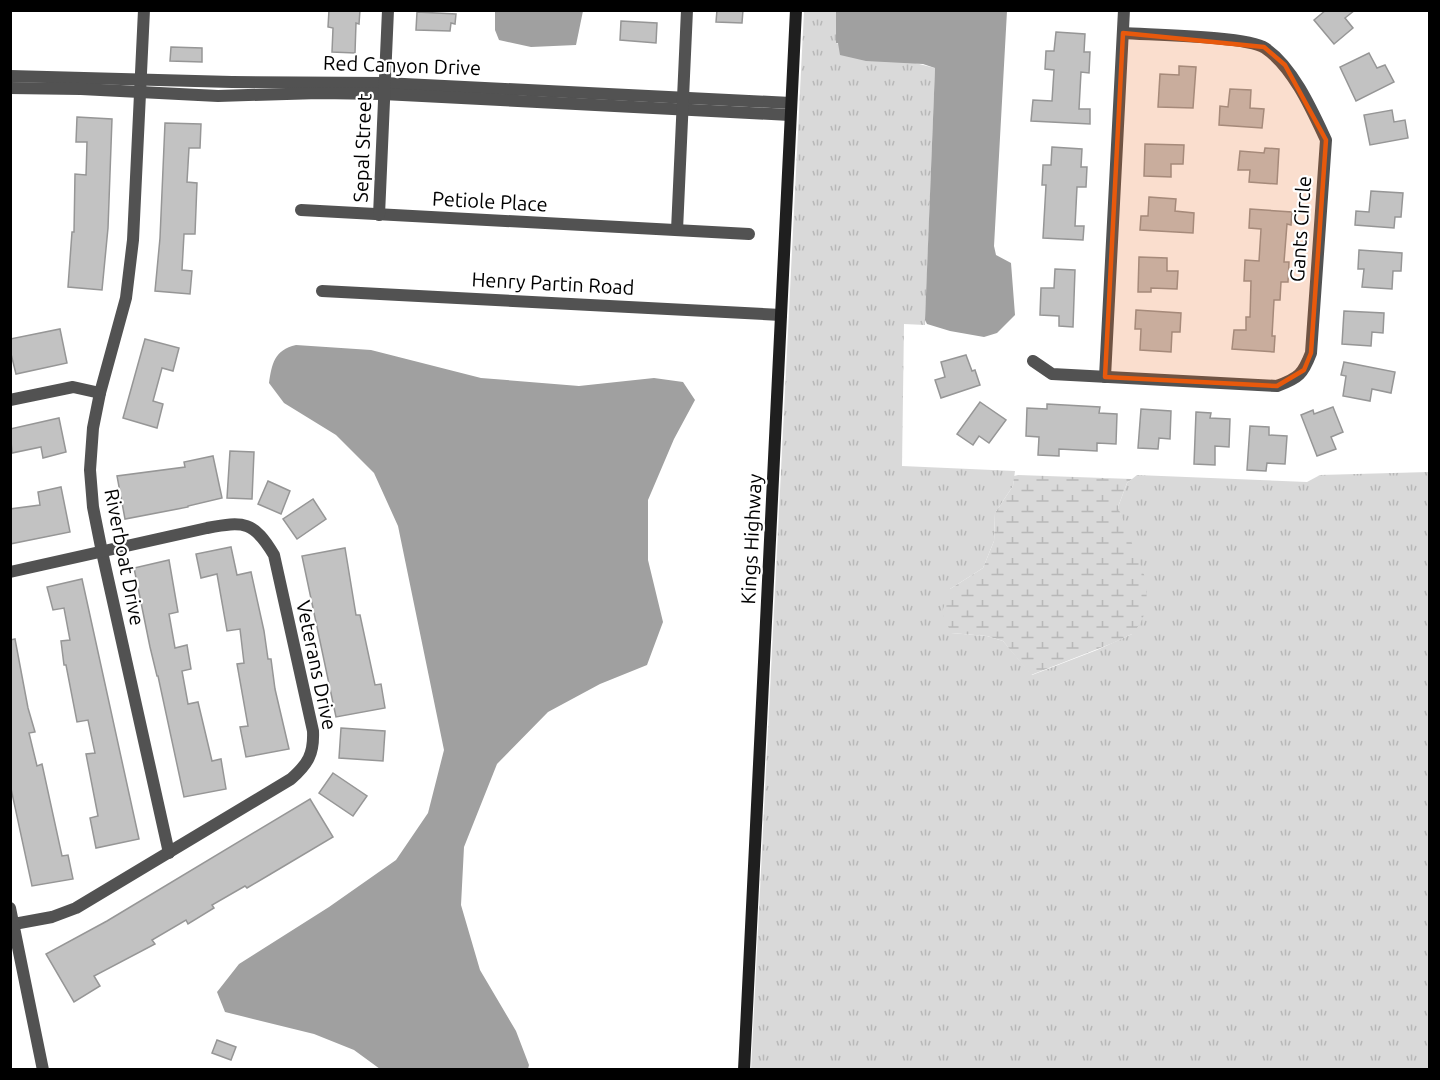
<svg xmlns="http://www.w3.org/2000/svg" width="1440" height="1080" viewBox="0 0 1440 1080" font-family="Ubuntu,sans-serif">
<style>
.grass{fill:url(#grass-tufts)}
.wetland{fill:url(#wetland-marsh)}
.water{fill:#a0a0a0}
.building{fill:#c2c2c2;stroke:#969696;stroke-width:1.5}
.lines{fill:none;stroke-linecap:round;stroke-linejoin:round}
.street{stroke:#525252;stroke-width:12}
.secondary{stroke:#1f1f1f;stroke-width:12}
.marked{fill:#e8590c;fill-opacity:0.2;stroke:#e8590c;stroke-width:4.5;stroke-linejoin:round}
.labels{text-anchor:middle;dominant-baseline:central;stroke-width:4.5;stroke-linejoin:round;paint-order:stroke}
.street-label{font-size:20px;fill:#000;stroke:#fff}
</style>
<defs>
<pattern id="grass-tufts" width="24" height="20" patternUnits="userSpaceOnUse" patternTransform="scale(1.5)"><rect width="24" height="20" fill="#d9d9d9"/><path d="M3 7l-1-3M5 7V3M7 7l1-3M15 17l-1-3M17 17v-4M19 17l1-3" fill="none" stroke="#b8b8b8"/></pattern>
<pattern id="wetland-marsh" width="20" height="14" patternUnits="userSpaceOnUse" patternTransform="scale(1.5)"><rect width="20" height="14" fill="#d9d9d9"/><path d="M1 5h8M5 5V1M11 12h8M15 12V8" fill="none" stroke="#b8b8b8"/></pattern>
</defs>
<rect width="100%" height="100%" fill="#fff"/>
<path class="grass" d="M804,11H836V43L935,68L925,325L904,324L902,466L1015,471L1013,486L995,513L994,541L983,568L950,589L951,633L987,636L1003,641L1032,675L1097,650L1132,634L1128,537L1118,507L1127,483L1137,475L1307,482L1320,475L1429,472V1069L751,1070Z"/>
<path class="wetland" d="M1018,475L1132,479L1127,483L1118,507L1146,580L1147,608L1140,624L1132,634L1113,643L1031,675L1003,641L987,636L951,633L942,612L950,589L983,568L994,541L995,513L1013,486L1014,476Z"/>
<g class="water">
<path d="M495,11H583L576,45L531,47L499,40L495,30Z"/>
<path d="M836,11H1007L994,246L996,255L1011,263L1015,315L997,333L984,337L950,331L927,324L925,320L935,68L923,64L866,61L840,55L838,43H836Z"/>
<path d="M296,345L371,350L481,378L579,386L654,378L683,382L695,400L674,439L648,500V560L663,622L647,665L600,684L548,712L497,764L464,847L461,905L480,970L516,1031L529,1065L528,1069H380L354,1050L314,1034L225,1012L217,992L239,964L329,907L396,860L428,813L444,750L398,526L374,473L336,435L284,403L269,383C272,364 274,350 296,345Z"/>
</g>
<g class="building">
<path d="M329,10H360L359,24L356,23L355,53L332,52L333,28L328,27Z"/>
<path d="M717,10H743L742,23L716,22Z"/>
<path d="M1326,10H1355L1345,18L1353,28L1334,44L1314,20Z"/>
<path d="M417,12L456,14L455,24L451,23L450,31L416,30Z"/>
<path d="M621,21L657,23L656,43L620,40Z"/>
<path d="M1056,32L1085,34L1084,52H1090L1089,73L1081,72L1079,109H1090V124L1031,121L1033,100L1052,101L1054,70L1045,69L1046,51H1054Z"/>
<path d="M171,47L202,48V62L170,61Z"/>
<path d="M1369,53L1377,68L1385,65L1394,82L1356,101L1340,67Z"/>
<path d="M1179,66L1196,67L1193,108L1158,107L1160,74L1179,75Z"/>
<path d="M1230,89L1251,90L1250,108L1264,109L1262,128L1219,125L1220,106L1228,107Z"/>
<path d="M1392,110L1394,122L1405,120L1408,138L1370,145L1364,115Z"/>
<path d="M77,117L112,119L108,228L102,290L68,287L72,232H74L75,174L86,175L87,142H76Z"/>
<path d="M165,123L201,124L200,148H189L187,182L197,183L195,234H184L182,270L192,271L190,294L155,291L160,238Z"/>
<path d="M1145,144L1184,145L1183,164H1171V177L1144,176Z"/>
<path d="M1052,147L1082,149L1081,167H1087L1086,187H1077L1075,226H1084L1083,240L1043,238L1046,185H1042L1043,165H1051Z"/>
<path d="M1265,148L1279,149L1277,184L1249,182L1250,170H1238L1240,151L1264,153Z"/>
<path d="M1371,191L1403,193L1401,217H1395L1394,228L1355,225L1356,211L1369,212Z"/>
<path d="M1149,197L1176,199L1175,211L1194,213L1193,233L1140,230L1141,216H1148Z"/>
<path d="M1250,209L1292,212L1291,225L1287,224L1284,262H1289L1288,282H1281L1280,300H1274L1272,336H1275L1274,352L1232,349L1234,330H1246V317H1250L1251,281H1244L1245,260L1259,261L1261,229L1249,228Z"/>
<path d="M1359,250L1402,253L1401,271H1393L1392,289L1362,287L1364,269H1358Z"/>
<path d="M1139,257L1167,258V271H1178L1177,289L1151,288V292H1138Z"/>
<path d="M1055,269L1075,270L1073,327L1059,326V316L1040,315L1041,288H1054Z"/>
<path d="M1136,310L1181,313L1180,332H1172L1171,352L1140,350L1141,329H1135Z"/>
<path d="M1344,311L1384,313L1383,333L1372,332L1371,346L1342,344Z"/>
<path d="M60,329L67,363L16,374L10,350V339Z"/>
<path d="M145,339L179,348L173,371L162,368L153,401L163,404L157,428L123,418Z"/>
<path d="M966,355L972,371L975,370L980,385L941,398L935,380L945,377L941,362Z"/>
<path d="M1344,362L1395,372L1391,393L1372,389L1370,401L1343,396L1346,376L1341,375Z"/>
<path d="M980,402L1006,420L989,443L979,436L973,445L957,434Z"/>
<path d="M1047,404L1100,407L1099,413L1117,414L1116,444L1097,443V451L1059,449V456L1038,455L1039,437L1026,436L1027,408L1047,409Z"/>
<path d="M1333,407L1343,432L1331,437L1336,449L1317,456L1301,415L1313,410L1314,414Z"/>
<path d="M1141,409L1171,411L1170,439L1159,438L1158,449L1138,448Z"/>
<path d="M1196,412L1211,413L1210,418L1230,419L1229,447L1215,446V465L1194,464Z"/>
<path d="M59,418L66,452L43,458L41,447L12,453L10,429Z"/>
<path d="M1250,426L1269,427V435L1287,436L1285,464L1267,463L1266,471L1247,470Z"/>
<path d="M230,451L254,452L252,499L227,498Z"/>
<path d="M213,456L222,498L188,506V507L125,519L117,476L185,467L184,462Z"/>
<path d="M268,481L290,491L281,514L258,504Z"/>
<path d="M61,487L70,532L10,544V509L40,505L38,492Z"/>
<path d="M313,499L326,519L297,539L283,519Z"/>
<path d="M231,547L237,575L251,572L264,631L268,659H271L275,689L289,749L246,757L240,727L248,726L237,664L244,663L240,629L227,631L217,574L201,578L196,554Z"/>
<path d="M345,548L356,615H360L375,685L381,684L385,708L336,717L302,556Z"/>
<path d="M169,560L178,612L169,614L175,648L187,645L191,669L182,671L188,704L198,702L212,761L221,759L226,789L184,797L158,676H157L150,647L134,568Z"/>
<path d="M82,579L139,839L96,848L90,818L98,816L86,754L95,753L88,720L77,722L66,665H64L61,641L70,640L64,608L53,610L47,587Z"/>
<path d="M15,639L28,708L35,732L29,733L37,766L42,764L62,856L68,855L73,879L32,886L10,784V640Z"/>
<path d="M341,728L385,731L383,761L339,758Z"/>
<path d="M333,773L367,796L353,816L319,793Z"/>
<path d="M310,799L333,837L269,875L247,888L245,886L212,905L214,908L188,924L186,920L152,940L155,944L94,976L100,986L74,1002L46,954L107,921Z"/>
<path d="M217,1040L236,1047L231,1060L212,1053Z"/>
</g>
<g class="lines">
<g class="street">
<path d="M144,10L133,240L126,298L100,393L93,428L90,470L93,507L102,552L169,853"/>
<path d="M10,76L232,82L384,83L791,103"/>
<path d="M10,88L81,89L218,96L319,93L383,94L790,115"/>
<path d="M301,210L749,234"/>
<path d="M379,215L388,10"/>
<path d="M677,230L687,10"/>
<path d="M322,291L781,315"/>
<path d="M1033,361L1052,374L1277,386C1299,378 1303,374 1311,353L1326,140C1312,110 1293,67 1265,48C1247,36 1150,35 1123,33"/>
<path d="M1105,377L1124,10"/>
<path d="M10,400L73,387L100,393"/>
<path d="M10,572L207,528C244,521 254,521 274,555L313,731C314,754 308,764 291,779L76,908L52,917L14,924"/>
<path d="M10,908L43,1070"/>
</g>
<path class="secondary" d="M744,1070L796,10"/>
</g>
<path class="marked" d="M1123,33L1264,47L1285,65L1326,140L1311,353L1304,370L1277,386L1105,377Z"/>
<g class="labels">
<g class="street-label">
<text transform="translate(402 65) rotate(2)">Red Canyon Drive</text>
<text transform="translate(362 148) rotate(-88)">Sepal Street</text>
<text transform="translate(490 201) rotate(3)">Petiole Place</text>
<text transform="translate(1300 229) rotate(-86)">Gants Circle</text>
<text transform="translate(553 283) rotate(3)">Henry Partin Road</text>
<text transform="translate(751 539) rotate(-87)">Kings Highway</text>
<text transform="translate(125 557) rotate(79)">Riverboat Drive</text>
<text transform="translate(317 665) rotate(78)">Veterans Drive</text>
</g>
</g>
<rect width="1440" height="1080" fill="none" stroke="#000000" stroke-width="24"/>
</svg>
